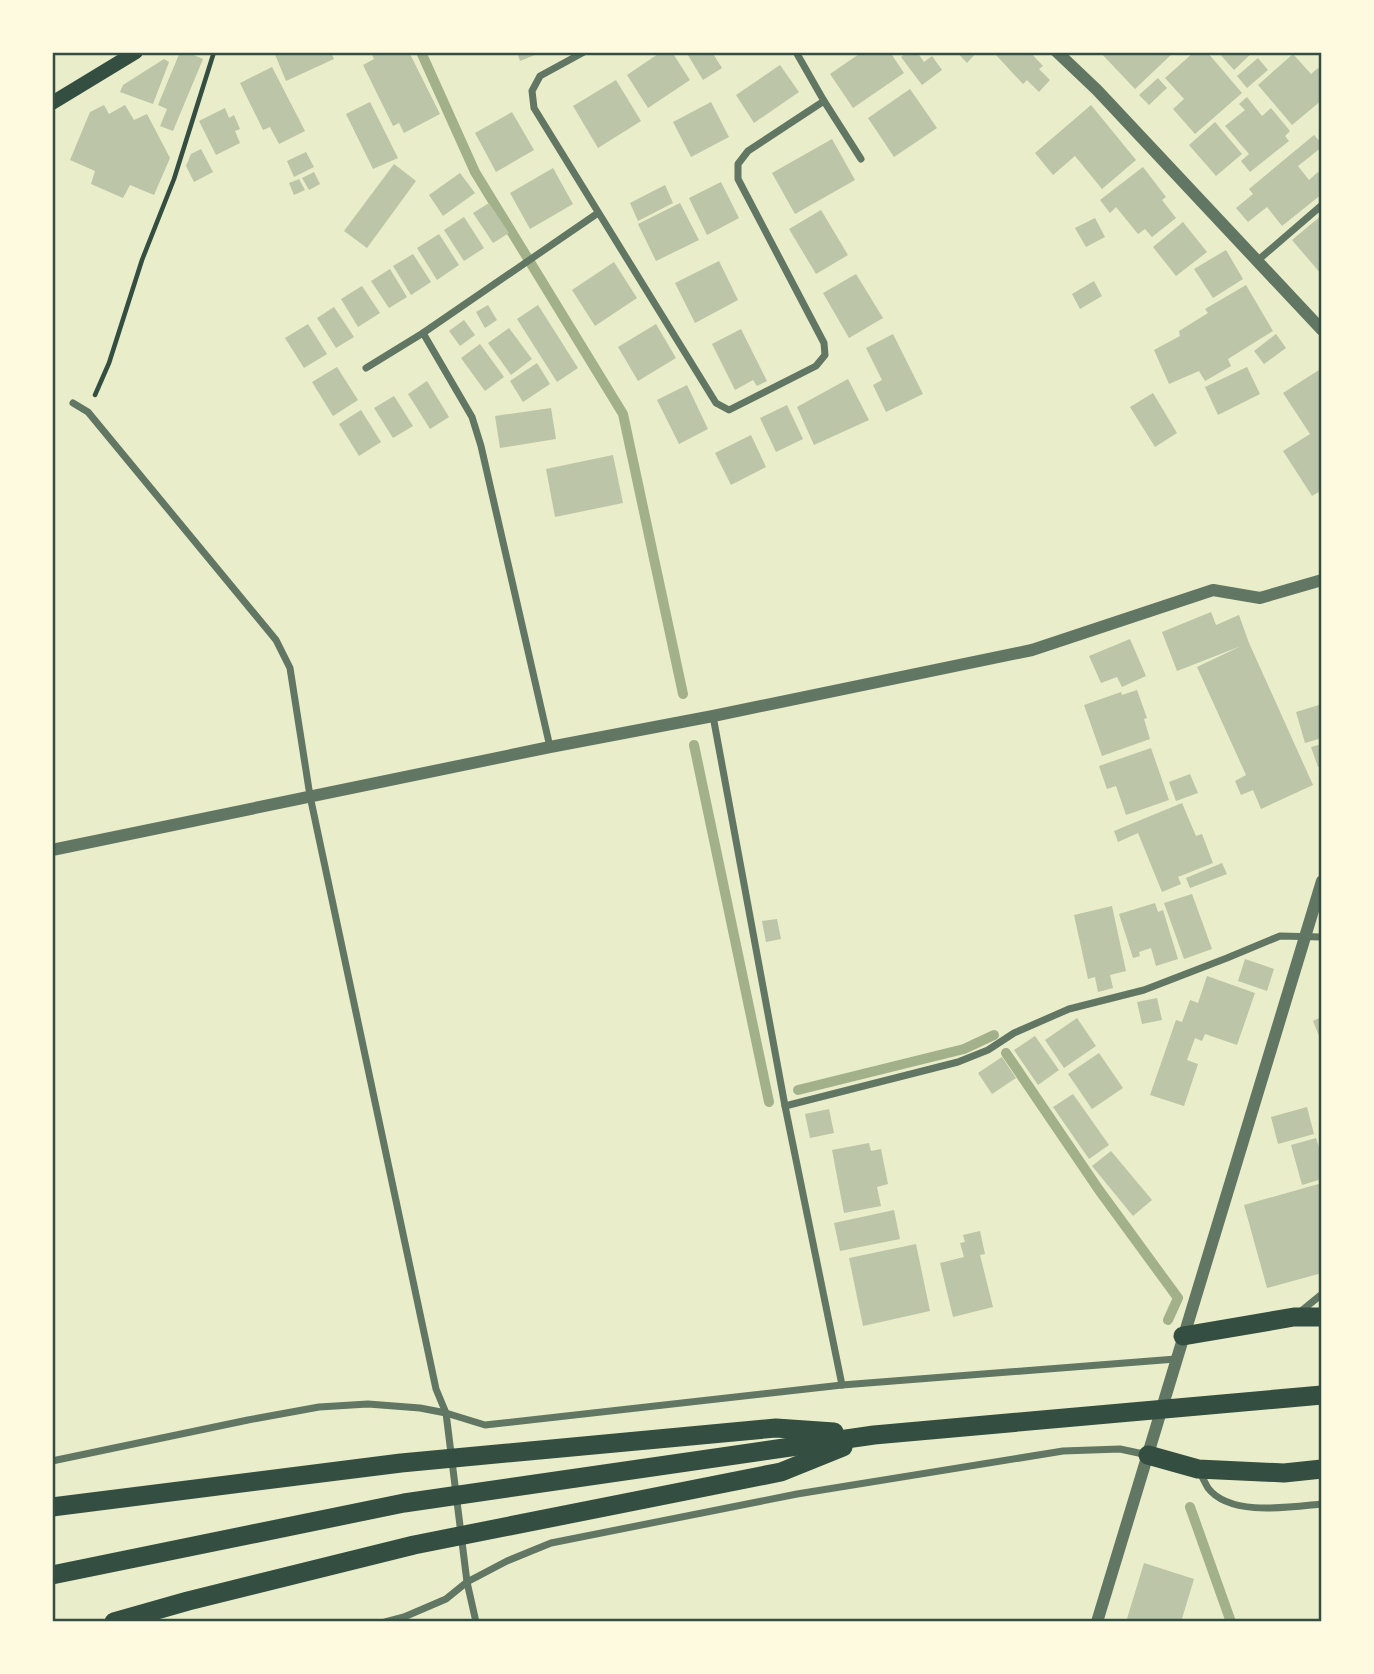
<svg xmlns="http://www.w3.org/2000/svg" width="1374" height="1674" viewBox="0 0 1374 1674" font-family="Manrope,sans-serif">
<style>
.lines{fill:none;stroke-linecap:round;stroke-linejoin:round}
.stream{stroke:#a3b18a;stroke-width:10}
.building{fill:#bcc5a7}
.path{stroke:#344e41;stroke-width:4.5}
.minor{stroke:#617663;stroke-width:7}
.tertiary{stroke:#617663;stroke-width:12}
.secondary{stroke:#344e41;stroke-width:14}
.trunk{stroke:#344e41;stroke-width:19}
.neatline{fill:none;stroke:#344e41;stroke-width:2.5}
</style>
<rect width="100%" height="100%" fill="#e9edc9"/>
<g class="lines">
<g class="stream">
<path d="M421,52L475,172L623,414L683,694"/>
<path d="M694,745L769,1102"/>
<path d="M1006,1053L1099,1190L1178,1298L1168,1320"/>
<path d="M798,1090L964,1049L994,1035"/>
<path d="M1190,1507L1231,1622"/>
</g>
</g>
<g class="building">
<path d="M180,52H187L203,59L173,131L160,126L167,109L158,105Z"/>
<path d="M274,52H331L334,59L286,81Z"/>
<path d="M371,52H409L440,114L404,133L399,123L393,126L363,65L374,59Z"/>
<path d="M517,52H540V53L520,61Z"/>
<path d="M661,52H672L690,80L648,108L627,75Z"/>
<path d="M686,52H712L722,68L703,80Z"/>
<path d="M862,52H890L904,73L853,108L830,74Z"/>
<path d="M908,52H917L924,62L932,56L942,70L922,85L901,57Z"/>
<path d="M957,52H977L967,63Z"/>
<path d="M999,52H1030L1043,66L1039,69L1050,80L1039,92L1027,80L1023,84L996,55Z"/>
<path d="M1100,52H1174L1135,89Z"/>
<path d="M1194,52H1207L1242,93L1195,134L1173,109L1184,99L1165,78Z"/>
<path d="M1218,52H1253L1234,70Z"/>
<path d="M1293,54L1311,74L1318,68L1322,73V100L1292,125L1258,85Z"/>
<path d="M1258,58L1268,70L1247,88L1237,76Z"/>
<path d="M164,59L169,62L153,104L120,92L123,85Z"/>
<path d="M780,65L799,92L754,123L736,95Z"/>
<path d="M272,67L305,131L279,144L270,127L263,130L240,83Z"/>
<path d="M1158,78L1167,88L1149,105L1139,95Z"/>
<path d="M616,80L641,121L598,148L573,106Z"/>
<path d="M910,89L937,128L894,157L868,118Z"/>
<path d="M1247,97L1262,116L1271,108L1290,131L1285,136L1289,141L1250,172L1241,161L1249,154L1225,126L1245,110L1239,104Z"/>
<path d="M370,102L398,158L373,169L346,114Z"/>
<path d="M711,102L729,137L691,157L673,122Z"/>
<path d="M104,105L109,114L125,105L134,120L147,114L170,158L154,195L130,185L123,198L91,184L95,171L70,160L90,112Z"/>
<path d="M1091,105L1136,160L1102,189L1075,156L1053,175L1035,153Z"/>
<path d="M225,108L229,118L234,115L240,129L235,131L240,143L216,155L199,121Z"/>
<path d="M512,112L534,150L496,172L475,133Z"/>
<path d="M1215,122L1242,154L1216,176L1189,145Z"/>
<path d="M1314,135L1322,144V147L1298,166L1309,180L1318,172L1322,177V194L1282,226L1267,207L1248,222L1236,208L1253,194L1249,189Z"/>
<path d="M832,139L855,180L795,214L772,173Z"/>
<path d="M201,149L213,172L194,182L186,166L191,154Z"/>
<path d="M306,152L314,167L294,177L287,161Z"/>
<path d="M394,164L416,181L367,248L344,231Z"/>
<path d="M1143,167L1166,197L1162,200L1176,218L1152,237L1145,229L1138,234L1116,207L1110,213L1100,200Z"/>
<path d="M553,168L573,204L530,229L510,193Z"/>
<path d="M314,172L320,184L309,190L302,178Z"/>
<path d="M460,173L475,193L443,216L429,195Z"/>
<path d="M299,179L305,190L294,195L289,183Z"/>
<path d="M721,182L739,218L707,235L689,198Z"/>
<path d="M665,185L673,203L638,221L630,203Z"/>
<path d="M489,203L509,233L493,243L473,213Z"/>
<path d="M680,203L699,240L656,261L638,224Z"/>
<path d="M821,210L848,255L816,274L789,229Z"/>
<path d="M1322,215V275L1292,240Z"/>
<path d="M464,217L484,248L464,261L444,230Z"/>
<path d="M1095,218L1105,237L1086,247L1075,228Z"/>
<path d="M1183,222L1207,252L1176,276L1153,247Z"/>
<path d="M439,234L459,265L437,280L417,248Z"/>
<path d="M1226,250L1243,279L1213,298L1194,269Z"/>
<path d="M413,254L431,282L411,295L393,266Z"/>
<path d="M719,261L738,300L695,323L675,283Z"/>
<path d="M614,262L637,298L595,326L572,290Z"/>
<path d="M390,269L407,297L389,308L371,281Z"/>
<path d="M856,274L883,318L849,338L823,293Z"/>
<path d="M1094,281L1102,296L1080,309L1072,294Z"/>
<path d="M1246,285L1273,331L1228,359L1231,366L1205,381L1199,371L1169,384L1154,350L1180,336L1179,331L1208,313L1205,309Z"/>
<path d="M362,286L380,313L358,327L341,299Z"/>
<path d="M488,305L497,320L485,328L476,312Z"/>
<path d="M538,305L578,368L557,382L517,319Z"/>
<path d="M334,307L354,337L336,348L317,318Z"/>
<path d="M464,320L475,335L460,346L449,331Z"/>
<path d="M308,324L327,354L304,368L285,338Z"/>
<path d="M656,324L676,358L638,381L618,347Z"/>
<path d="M509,328L532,359L511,375L488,343Z"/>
<path d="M741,329L767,381L757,386L753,380L735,390L712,344Z"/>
<path d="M893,334L923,394L886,412L873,385L882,380L866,348Z"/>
<path d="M1276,334L1286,348L1264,364L1254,351Z"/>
<path d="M480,344L504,377L485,391L461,358Z"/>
<path d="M537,363L550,384L523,402L510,381Z"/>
<path d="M337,367L358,400L333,416L312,382Z"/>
<path d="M1247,367L1260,394L1218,415L1205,387Z"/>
<path d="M1322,368V446L1319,447L1322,451V490L1312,496L1283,451L1310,434L1283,393Z"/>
<path d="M848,379L869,420L814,445L797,407Z"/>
<path d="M427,381L449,417L430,429L408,394Z"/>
<path d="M687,385L708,429L679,444L657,400Z"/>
<path d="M1153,393L1177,433L1155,447L1130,407Z"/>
<path d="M394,396L413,426L393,438L374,408Z"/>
<path d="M787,405L803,439L776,452L760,418Z"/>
<path d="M551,408L556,439L500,448L495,416Z"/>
<path d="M361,410L381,442L359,456L339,424Z"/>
<path d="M751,435L766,467L731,485L715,453Z"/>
<path d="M613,455L623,503L555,517L546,469Z"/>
<path d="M1211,612L1216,625L1239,615L1249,643L1313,785L1261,809L1253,790L1241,795L1235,781L1246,775L1197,667L1241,646L1177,671L1162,632Z"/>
<path d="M1130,639L1146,676L1122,687L1117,677L1101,683L1089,656Z"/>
<path d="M1137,690L1147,718L1144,719L1150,739L1102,756L1084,705L1121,692L1122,695Z"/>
<path d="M1322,704V738L1305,743L1296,712Z"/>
<path d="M1322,744V765L1318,767L1311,747Z"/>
<path d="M1151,748L1169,800L1126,815L1116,786L1107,789L1099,766Z"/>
<path d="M1190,774L1198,793L1176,801L1169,782Z"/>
<path d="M1182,803L1196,836L1202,834L1213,863L1178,877L1181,884L1162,892L1138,833L1118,842L1114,831Z"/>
<path d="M1222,863L1227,874L1190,888L1186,878Z"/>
<path d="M1192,894L1212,949L1184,959L1164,903Z"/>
<path d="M1155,903L1158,912L1163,910L1178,959L1156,966L1151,948L1139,952L1140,956L1133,958L1119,914Z"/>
<path d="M1112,906L1126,971L1110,975L1113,988L1098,992L1095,977L1088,979L1074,915Z"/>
<path d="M777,919L781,939L766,942L762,921Z"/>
<path d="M1245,959L1274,969L1267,991L1238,981Z"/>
<path d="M1207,976L1255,993L1237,1045L1205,1034L1202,1041L1195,1038L1187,1060L1198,1064L1184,1106L1150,1095L1176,1020L1182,1022L1190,1000L1198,1003Z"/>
<path d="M1157,998L1162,1020L1142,1024L1137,1002Z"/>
<path d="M1321,1017V1041L1313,1021Z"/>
<path d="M1077,1018L1096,1046L1064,1068L1045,1040Z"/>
<path d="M1035,1036L1059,1070L1038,1085L1014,1050Z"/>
<path d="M1099,1053L1123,1088L1092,1109L1068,1074Z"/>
<path d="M1002,1057L1016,1078L992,1094L978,1073Z"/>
<path d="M1073,1094L1109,1145L1089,1159L1053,1107Z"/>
<path d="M1307,1107L1314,1134L1278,1144L1271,1117Z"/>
<path d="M829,1109L834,1133L810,1138L805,1114Z"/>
<path d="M1316,1138L1322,1157V1179L1302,1185L1291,1145Z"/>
<path d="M869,1143L871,1151L881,1149L888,1184L877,1187L881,1206L844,1213L832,1150Z"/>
<path d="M1111,1151L1152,1200L1133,1216L1092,1166Z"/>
<path d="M1322,1183V1273L1267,1288L1244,1205Z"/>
<path d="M894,1210L900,1239L840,1251L834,1223Z"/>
<path d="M980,1231L985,1254L980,1255L993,1307L953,1317L940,1263L964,1257L960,1243L965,1242L963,1235Z"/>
<path d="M916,1244L930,1311L863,1326L849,1258Z"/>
<path d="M1144,1563L1194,1579L1181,1622H1126Z"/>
</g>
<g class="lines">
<path class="path" d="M95,395L109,363L142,260L174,179L214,52"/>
<g class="minor">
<path d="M584,52L540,76L532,91L534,108L716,403L729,410L816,366L825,355L824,343L738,179V164L748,151L824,101L796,52"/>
<path d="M824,101L861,159"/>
<path d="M1257,261L1322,205"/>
<path d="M423,333L472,417L481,446L550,747"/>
<path d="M366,368L423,333L598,213"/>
<path d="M73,403L88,412L276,640L290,668L310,796L436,1389L446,1413L467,1582L476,1622"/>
<path d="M713,716L785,1106L842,1385"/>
<path d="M785,1106L958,1062L988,1050L1014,1033L1069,1009L1144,990L1227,958L1280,936L1322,937"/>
<path d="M1300,1312L1322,1294"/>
<path d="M52,1461L248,1420L319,1407L368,1404L420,1408L446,1413L485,1425L842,1385L1176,1359"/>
<path d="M1200,1473C1203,1478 1205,1483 1208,1488C1230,1517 1290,1507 1322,1504"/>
<path d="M385,1622L404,1617L446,1599L467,1582L507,1561L551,1543L797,1494L1063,1451L1120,1449L1148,1455"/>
</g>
<g class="tertiary">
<path d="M1057,52L1097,90L1322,330"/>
<path d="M52,850L550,747L713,716L1032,650L1213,590L1260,598L1322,580"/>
<path d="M1097,1622L1322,881"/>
</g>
<path class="secondary" d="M52,103L136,52"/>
<g class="trunk">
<path d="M1183,1336L1294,1317H1322"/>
<path d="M1148,1455L1198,1469L1284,1473L1322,1469"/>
<path d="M52,1507L401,1463L776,1428L834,1432"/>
<path d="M52,1575L404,1503L874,1435L1322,1395"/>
<path d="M114,1622L188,1601L414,1545L781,1472L843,1447"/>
</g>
</g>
<rect width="1374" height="1674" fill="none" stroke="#fefae0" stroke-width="108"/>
<rect x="54" y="54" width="1266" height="1566" class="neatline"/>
</svg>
